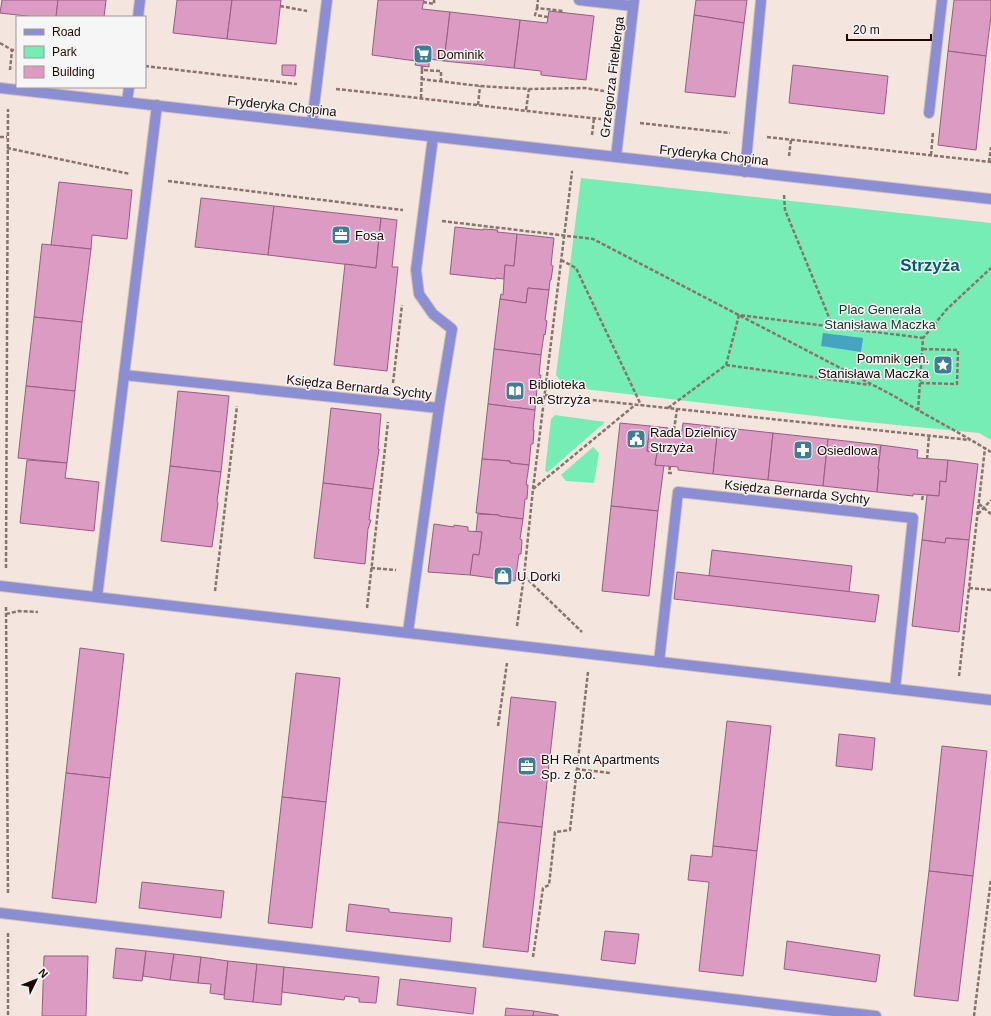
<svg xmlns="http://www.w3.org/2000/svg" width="991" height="1016" viewBox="0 0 991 1016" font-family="Arial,sans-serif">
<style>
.green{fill:#75edb5}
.water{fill:#45a4c2}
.building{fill:#dc9bc3;stroke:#985c83}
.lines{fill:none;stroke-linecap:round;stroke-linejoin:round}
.minor-casing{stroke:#d3c2bc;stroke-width:12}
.path{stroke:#88736d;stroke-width:2.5;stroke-dasharray:4 2;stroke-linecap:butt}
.minor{stroke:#8b8ed3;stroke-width:10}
.labels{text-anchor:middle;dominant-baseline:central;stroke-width:3;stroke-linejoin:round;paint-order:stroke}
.poi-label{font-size:13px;fill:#210802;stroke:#f6f6f6;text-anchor:start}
.street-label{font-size:13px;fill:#210802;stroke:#f6f6f6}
.park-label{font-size:13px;fill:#193226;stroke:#f6f6f6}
.district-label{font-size:17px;font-weight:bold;fill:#015b71;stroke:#f6f6f6}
</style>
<rect width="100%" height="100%" fill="#f5e5df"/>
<g class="green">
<path d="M581,178L991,223V440L979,433L866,422L567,387L562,383L556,375Z"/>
<path d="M555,415L605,422L548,472L545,471L551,419Z"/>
<path d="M593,447L599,453L594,483L566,481L561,475Z"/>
</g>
<path class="water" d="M823,333L863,338L861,352L821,346Z"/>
<g class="building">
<path d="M2,0H58L56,17H36L0,13Z"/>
<path d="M58,0H106L104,17H56Z"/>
<path d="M177,0H232L227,39L173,33Z"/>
<path d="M232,0H281L276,44L227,39Z"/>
<path d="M378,0H424L422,9L450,12L444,61L429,59V67L415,65L416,61L372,55Z"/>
<path d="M696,0H747L744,23L694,15Z"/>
<path d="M954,0H991V16L986,56L948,51Z"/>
<path d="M549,11L594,16L586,80L541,75V71L514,68L520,20L547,23Z"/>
<path d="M450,12L520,20L514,68L444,61Z"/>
<path d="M694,15L744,23L735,97L685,92Z"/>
<path d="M948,51L986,56L976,150L938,145Z"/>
<path d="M282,65H296L295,76L282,75Z"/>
<path d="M793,65L888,76L884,114L789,103Z"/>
<path d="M59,182L132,190L127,239L92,235L91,249L51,245Z"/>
<path d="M201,198L274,206L268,255L195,247Z"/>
<path d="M274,206L381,218L376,268L268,255Z"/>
<path d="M381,218L397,220L392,267H398L387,371L334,365L345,264L376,268Z"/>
<path d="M455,227L483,230V229L498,230L497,232L517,234L514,266L505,265L504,279L496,278V279L450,274Z"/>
<path d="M517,234L554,238L551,265L553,266L551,280H550L549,290L528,288L526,303L500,299L501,294L503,295L505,265L514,266Z"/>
<path d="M42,244L91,249L82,322L34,317Z"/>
<path d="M528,288L549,290L545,320L547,321L545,335L544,334L541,355L494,349L500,299L526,303Z"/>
<path d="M34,317L82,322L75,391L26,386Z"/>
<path d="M494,349L541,355L539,375H541L539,390L537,389L535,410L488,404Z"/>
<path d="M26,386L75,391L67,463L18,458Z"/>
<path d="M178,391L229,396L221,472L170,466Z"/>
<path d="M488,404L535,410L533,430H534L533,444H531L529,465L510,463V461L482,459Z"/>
<path d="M331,408L381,414L378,449H379L373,489L323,483Z"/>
<path d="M620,423L650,426L647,451L657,453L655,465H664L658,511L611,506Z"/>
<path d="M683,423L718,427L713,474L678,470V467L655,465L657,453L647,451L650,426L668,428V429L682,431Z"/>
<path d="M718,427L773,433L768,480L713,474Z"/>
<path d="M773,433L828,439L823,486L768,480Z"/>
<path d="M828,439L881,445L878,469H879L877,492L823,486Z"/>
<path d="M881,445L918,450L917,458L948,460L946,482L940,481L939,496L913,494V496L877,492L879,469H878Z"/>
<path d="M482,459L510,461V463L529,465L526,485H528L527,499H525L523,519L499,516V515L476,513Z"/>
<path d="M27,460L67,463L65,478L99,482L94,531L20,523Z"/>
<path d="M948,460L978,464L969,540L946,538L945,543L922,540L927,495L939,496L940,481L946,482Z"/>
<path d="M170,466L221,472L217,501L218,503L212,547L161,541Z"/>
<path d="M323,483L373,489L369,520H371L368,529L365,564L314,558Z"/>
<path d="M611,506L658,511L649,596L602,591Z"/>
<path d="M478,514L499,515V516L523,519L520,539L522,540L521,554H519L515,581L470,575L473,554L479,555L482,532H476Z"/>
<path d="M434,524L454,527V525L468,527V531L482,532L479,555L473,554L470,575L428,572Z"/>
<path d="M946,538L969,540L959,632L912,626L922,540L945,543Z"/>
<path d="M712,550L852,566L849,592L709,576Z"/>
<path d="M677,572L879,595L875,622L674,599Z"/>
<path d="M80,648L124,654L110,778L66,773Z"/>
<path d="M296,673L340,678L326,802L282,797Z"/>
<path d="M511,697L556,702L542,827L498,822Z"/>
<path d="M727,721L771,726L757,851L713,846Z"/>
<path d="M839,734L875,738L872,770L836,766Z"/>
<path d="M942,746L987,751L973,876L929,871Z"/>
<path d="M66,773L110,778L96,903L52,898Z"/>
<path d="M282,797L326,802L312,928L268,923Z"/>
<path d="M498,822L542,827L528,952L483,947Z"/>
<path d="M713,846L757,851L743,976L699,971L709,882L688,880L691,855L712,857Z"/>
<path d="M929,871L973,876L958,1001L914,996Z"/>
<path d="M142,882L224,891L221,918L139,908Z"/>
<path d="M349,904L389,909V912L452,918L450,942L346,931Z"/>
<path d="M605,931L639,934L635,964L601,960Z"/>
<path d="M787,941L880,955L876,982L784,969Z"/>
<path d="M116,948L146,951L142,981L113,978Z"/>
<path d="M146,951L174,954L170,980L143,976Z"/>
<path d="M174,954L201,957L198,983L170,980Z"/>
<path d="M44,956H88L86,1016H42Z"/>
<path d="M201,957L228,961L224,995L210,993L211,984L198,983Z"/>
<path d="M228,961L257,964L253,1002L224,999Z"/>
<path d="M257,964L284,967L281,1005L253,1002Z"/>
<path d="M284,967L379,977L376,1003L359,1002V998L345,996L344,1000L282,992Z"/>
<path d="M400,979L476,988L473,1014L397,1005Z"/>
<path d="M506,1008L534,1011L533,1016H505Z"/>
<path d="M534,1011L558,1015V1016H533Z"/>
</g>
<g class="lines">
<defs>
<g id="minor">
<path d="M579,0L633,6"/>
<path d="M138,17L140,0"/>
<path d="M0,88L991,199"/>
<path d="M127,102L129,87"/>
<path d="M929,113L942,0"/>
<path d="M312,123L327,0"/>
<path d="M616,157L634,0"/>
<path d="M745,172L761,0"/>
<path d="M124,375L439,408"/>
<path d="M0,586L991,700"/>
<path d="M97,597L157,105"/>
<path d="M408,632L439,408L452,329L433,314L419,294L416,270L433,137"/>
<path d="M659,662L678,492L913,518L895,689"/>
<path d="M0,913L876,1016"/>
</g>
</defs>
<use href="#minor" class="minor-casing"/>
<g class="path">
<path d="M423,2L434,4V0"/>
<path d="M280,6L307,11"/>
<path d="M537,8L538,0"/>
<path d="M548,17L535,15L537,8L563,11"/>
<path d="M0,43L12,50H17"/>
<path d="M145,66L297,84"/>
<path d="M422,66V70L441,71V81"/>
<path d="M10,70L12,50"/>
<path d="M421,79L480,86L529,89L585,88L604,91"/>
<path d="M336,89C424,98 512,110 601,119"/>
<path d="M421,98L422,70"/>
<path d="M478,105L480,86"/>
<path d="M526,110L529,89"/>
<path d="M640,123L730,133"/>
<path d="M592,135L594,118"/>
<path d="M0,137H7"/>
<path d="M767,137L991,162"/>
<path d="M7,148L130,174"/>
<path d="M931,155L933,132"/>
<path d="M789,156L791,140"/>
<path d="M989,162L991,147"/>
<path d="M168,181L403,210"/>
<path d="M784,195L785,210L833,327"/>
<path d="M442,221L593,239L894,396C925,415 959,432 991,452"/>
<path d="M561,260L576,268L641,405"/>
<path d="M726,365L870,385"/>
<path d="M393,383L402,305"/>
<path d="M920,383L957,384L958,350L922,349"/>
<path d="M545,395L970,440"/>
<path d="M668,408L726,365L739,315L923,338"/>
<path d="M918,411L923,338L947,309L991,268"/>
<path d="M674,430L677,409"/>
<path d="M927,459L929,436"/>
<path d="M670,466L669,473H672"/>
<path d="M533,489L635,405"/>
<path d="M922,500L923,495"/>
<path d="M979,504L991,514"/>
<path d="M978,514L991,500"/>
<path d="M6,568L8,109"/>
<path d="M371,568L396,570"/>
<path d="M524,576L582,632"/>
<path d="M969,588L991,590"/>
<path d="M215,591L237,406"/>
<path d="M6,607L8,894"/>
<path d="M367,608L388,422"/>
<path d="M6,614L19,611L38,612"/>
<path d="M517,626L524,576L533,489L572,172H573"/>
<path d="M959,676L985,448"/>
<path d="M498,726L507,663"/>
<path d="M576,769L610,773"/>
<path d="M8,933V1016"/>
<path d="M533,957L543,888L549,885L555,832L570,830L588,672"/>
<path d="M974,1016L991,879"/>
</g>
<use href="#minor" class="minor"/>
</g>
<defs>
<symbol id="supermarket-square" viewBox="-11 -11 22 22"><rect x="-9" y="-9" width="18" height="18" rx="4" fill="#3f7e92" stroke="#f6f6f6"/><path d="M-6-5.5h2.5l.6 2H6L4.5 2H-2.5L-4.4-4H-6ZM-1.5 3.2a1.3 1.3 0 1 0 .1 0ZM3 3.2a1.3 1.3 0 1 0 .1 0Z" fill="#fff"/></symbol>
<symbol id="office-square" viewBox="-11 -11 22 22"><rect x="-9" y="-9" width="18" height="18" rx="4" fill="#3f7e92" stroke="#f6f6f6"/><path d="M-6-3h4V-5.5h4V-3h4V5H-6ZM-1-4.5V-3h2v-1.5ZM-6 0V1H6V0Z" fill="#fff"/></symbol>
<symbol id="sight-square" viewBox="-11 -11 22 22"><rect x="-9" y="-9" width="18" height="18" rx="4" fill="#3f7e92" stroke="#f6f6f6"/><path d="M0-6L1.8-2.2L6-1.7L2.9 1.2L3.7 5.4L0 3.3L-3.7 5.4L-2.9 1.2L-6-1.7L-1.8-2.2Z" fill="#fff"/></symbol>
<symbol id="library-square" viewBox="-11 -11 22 22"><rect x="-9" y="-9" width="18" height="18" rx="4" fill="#3f7e92" stroke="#f6f6f6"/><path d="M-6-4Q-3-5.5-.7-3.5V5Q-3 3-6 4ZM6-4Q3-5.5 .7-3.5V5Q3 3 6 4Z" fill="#fff"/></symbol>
<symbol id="civic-square" viewBox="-11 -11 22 22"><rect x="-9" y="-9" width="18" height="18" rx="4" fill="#3f7e92" stroke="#f6f6f6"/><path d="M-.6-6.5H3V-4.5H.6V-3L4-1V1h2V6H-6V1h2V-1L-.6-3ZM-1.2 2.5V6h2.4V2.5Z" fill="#fff"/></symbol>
<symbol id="pharmacy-square" viewBox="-11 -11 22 22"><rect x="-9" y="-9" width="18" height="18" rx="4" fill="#3f7e92" stroke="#f6f6f6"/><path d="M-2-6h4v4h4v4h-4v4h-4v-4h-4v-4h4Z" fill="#fff"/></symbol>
<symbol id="shop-square" viewBox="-11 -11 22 22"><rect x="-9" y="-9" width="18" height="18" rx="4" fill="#3f7e92" stroke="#f6f6f6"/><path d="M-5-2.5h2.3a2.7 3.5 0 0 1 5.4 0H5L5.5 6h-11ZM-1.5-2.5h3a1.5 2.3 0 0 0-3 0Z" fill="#fff"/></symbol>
</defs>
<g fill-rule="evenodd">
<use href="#supermarket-square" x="412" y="43" width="22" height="22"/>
<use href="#office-square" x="330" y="224" width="22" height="22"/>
<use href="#sight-square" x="932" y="354" width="22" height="22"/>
<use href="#library-square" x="504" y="380" width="22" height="22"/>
<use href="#civic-square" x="625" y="428" width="22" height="22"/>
<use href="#pharmacy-square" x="792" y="439" width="22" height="22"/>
<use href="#shop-square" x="492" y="565" width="22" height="22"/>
<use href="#office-square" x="516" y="755" width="22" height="22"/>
</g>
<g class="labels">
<g class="poi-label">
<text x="437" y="54">Dominik</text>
<text x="355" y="235">Fosa</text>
<text x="929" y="358" text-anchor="end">Pomnik gen.<tspan x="929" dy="15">Stanisława Maczka</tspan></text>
<text x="529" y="384">Biblioteka<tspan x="529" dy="15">na Strzyża</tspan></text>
<text x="650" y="432">Rada Dzielnicy<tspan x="650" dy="15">Strzyża</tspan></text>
<text x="817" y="450">Osiedlowa</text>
<text x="517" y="576">U Dorki</text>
<text x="541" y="759">BH Rent Apartments<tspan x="541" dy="15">Sp. z o.o.</tspan></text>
</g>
<g class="street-label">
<text transform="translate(612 77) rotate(-83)">Grzegorza Fitelberga</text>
<text transform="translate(282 106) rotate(6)">Fryderyka Chopina</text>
<text transform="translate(714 155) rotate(6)">Fryderyka Chopina</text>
<text transform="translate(359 387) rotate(6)">Księdza Bernarda Sychty</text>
<text transform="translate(797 492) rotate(6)">Księdza Bernarda Sychty</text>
</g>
<g class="park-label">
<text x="880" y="309">Plac Generała<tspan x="880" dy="15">Stanisława Maczka</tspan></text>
</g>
<g class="district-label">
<text x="930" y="265">Strzyża</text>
</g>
</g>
<rect x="16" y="16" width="130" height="72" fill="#f6f6f6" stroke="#a19794"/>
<rect x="24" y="29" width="20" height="6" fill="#8b8ed3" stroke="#a19794"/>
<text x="52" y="36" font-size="12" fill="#210802">Road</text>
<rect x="24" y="46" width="20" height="12" fill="#75edb5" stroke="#a19794"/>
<text x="52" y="56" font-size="12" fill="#210802">Park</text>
<rect x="24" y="66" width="20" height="12" fill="#dc9bc3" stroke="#a19794"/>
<text x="52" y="76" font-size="12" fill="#210802">Building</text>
<g transform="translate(36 980) rotate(47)" stroke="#f6f6f6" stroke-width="3" paint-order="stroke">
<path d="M0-3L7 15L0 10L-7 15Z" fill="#210802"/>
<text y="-6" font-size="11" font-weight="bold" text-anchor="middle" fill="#210802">N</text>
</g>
<path d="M847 34v6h84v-6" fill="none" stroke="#210802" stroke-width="2"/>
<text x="853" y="34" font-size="12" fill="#210802" stroke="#f6f6f6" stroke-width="3" paint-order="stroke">20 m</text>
</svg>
